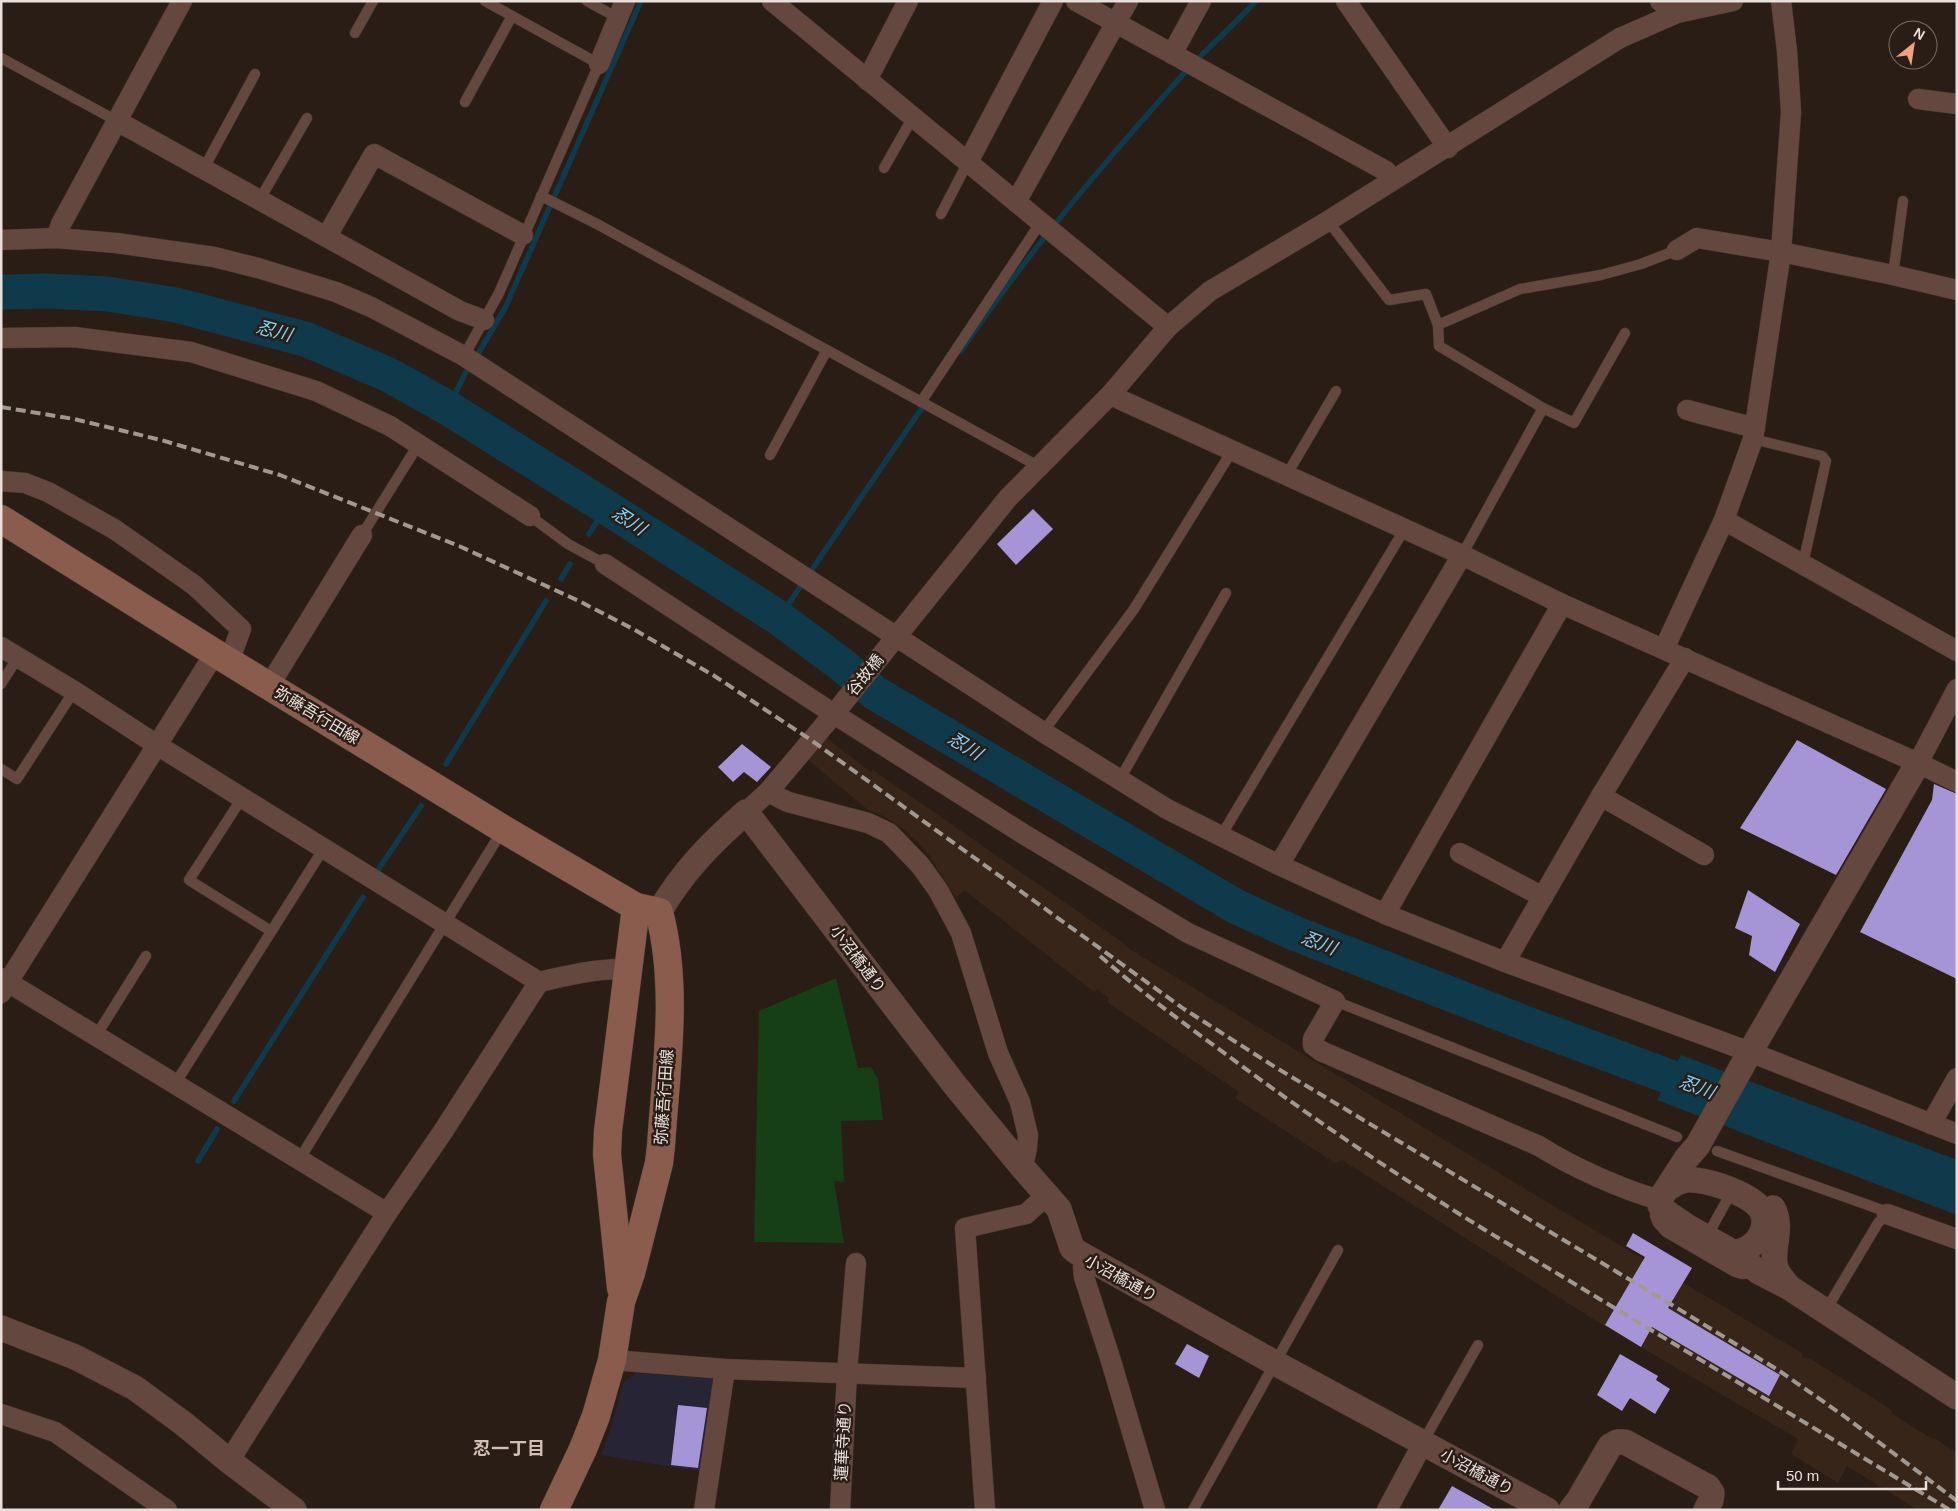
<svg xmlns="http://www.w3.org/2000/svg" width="1958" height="1511" viewBox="0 0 1958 1511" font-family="Helvetica,'Noto Sans JP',sans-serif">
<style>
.commercial{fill:#272535}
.built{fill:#37251a}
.green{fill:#163f16}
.water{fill:#0e3a4c}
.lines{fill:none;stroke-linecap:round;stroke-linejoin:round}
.stream{stroke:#0e3a4c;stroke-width:5.5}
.river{stroke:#0e3a4c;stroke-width:35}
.building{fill:#a695d6}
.service-casing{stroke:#453832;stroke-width:11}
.minor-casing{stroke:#453832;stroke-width:21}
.tertiary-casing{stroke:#453832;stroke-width:26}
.secondary-casing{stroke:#453832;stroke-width:29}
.service{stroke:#64473e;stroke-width:10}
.minor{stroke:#64473e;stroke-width:20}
.tertiary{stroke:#64473e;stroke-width:25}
.secondary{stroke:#8a5c4e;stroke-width:28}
.rail{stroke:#a29892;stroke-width:4;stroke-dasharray:10 5;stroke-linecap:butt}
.labels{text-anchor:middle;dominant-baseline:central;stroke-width:5;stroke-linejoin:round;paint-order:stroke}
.street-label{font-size:16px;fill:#e9e0db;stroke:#2a1d16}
.water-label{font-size:18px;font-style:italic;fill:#7fd3fb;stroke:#2a1d16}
.neighbourhood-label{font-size:18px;font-weight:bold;fill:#d1bfb5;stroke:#2a1d16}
</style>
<rect width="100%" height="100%" fill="#2a1d16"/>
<path class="commercial" d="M636,1373L716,1379L703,1472L601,1455L610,1431L623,1383Z"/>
<path class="built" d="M825,737L871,772L873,770L1122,942L1131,950L1532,1193L1802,1353V1357L1811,1359L1892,1410L1891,1413L1932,1439L1934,1438L1957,1453V1510H1918L1847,1466L1838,1483L1791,1454L1798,1439L1598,1322L1342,1160L1335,1163L1235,1098L1239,1092L1107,1002L1109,998L1097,989L1094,992L964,890L956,898L927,852L914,839L903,829L885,817L868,810L807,759Z"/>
<path class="green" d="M836,978L858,1068L871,1067L878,1079L883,1120L841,1121L844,1182L834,1181L844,1243L754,1242L759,1011Z"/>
<path class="water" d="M1681,1055L1957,1160V1215L1657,1100Z"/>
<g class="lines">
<g class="stream">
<path d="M961,351C1026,255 1101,166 1179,79C1203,52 1231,28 1256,1"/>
<path d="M478,354L505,308L641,1"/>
<path d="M448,408L466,372"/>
<path d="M589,534L606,507"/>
<path d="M561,579L570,564"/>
<path d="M779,618L926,402"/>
<path d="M446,764L546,601"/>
<path d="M376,873L421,806"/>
<path d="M234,1101L363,897"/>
<path d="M198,1161L217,1129"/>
</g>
<path class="river" d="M1,292L47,291L108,294L176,305L305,339L389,375L448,408L606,507L779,618L842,665L875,693L1235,906L1294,933L1535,1027L1713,1093"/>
</g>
<g class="building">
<path d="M1033,509L1053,529L1016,565L997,544Z"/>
<path d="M1797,740L1886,789L1836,875L1740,828Z"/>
<path d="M742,744L771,767L757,782L744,772L733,782L718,767Z"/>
<path d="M1934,784L1957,794V979L1860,932L1932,800Z"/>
<path d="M1748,890L1800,924L1775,972L1749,955L1752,936L1735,928Z"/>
<path d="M1633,1233L1692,1268L1668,1308L1780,1375L1769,1396L1652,1327L1641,1347L1605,1325L1645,1257L1626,1246Z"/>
<path d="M1187,1344L1209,1356L1199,1378L1175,1364Z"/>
<path d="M1620,1354L1658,1376L1656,1380L1670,1389L1655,1414L1630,1398L1622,1411L1597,1395Z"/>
<path d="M678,1405L707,1408L698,1468L671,1465Z"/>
<path d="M1452,1486L1495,1510H1438Z"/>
</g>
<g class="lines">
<defs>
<g id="service">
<path d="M587,1L618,18"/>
<path d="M355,33L373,1"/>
<path d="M1,58L117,121"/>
<path d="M465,102L512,16"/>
<path d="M204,168L255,74"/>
<path d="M884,168L913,117"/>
<path d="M541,196L597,224L1038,466"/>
<path d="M260,199L307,118"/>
<path d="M941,214L968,162"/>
<path d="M1328,221L1389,300L1426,294L1438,325L1439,346L1543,408L1462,555"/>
<path d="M1893,275L1903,201"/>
<path d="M1438,325L1520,289L1601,275L1641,264L1677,250"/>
<path d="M464,356L499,293L599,64L485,1"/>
<path d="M921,402L1041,222"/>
<path d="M1543,408L1574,423L1625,333"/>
<path d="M1753,439L1822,456L1826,461L1803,564"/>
<path d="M770,455L827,350"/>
<path d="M1286,476L1336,391"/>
<path d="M530,516L568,544L605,564"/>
<path d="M362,535L418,445"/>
<path d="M1,684L18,657"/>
<path d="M1043,732L1134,609L1232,451"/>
<path d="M1,769L17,779L74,691"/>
<path d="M1120,779L1226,593"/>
<path d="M242,798L189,880L271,931"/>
<path d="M1221,836L1404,530"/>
<path d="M1335,1001L1677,1137"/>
<path d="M96,1036L146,956"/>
<path d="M175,1084L324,848"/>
<path d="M1717,1151L1879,1209L1887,1214L1878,1223L1826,1310"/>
<path d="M299,1160L502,831"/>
<path d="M1658,1209L1655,1216L1658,1223L1666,1232L1735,1272L1742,1274L1753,1273"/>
<path d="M1706,1238L1732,1191"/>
<path d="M1423,1442L1478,1345"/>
<path d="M1193,1510L1338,1250"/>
</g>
<g id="minor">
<path d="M772,1L1168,327"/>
<path d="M1076,1L1386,171L1393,179"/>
<path d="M1346,1L1448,148"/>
<path d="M1660,1L1677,13"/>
<path d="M1172,54L1201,1"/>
<path d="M599,64L625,1"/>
<path d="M867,80L908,1"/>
<path d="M1918,99L1957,104"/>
<path d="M117,121L460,311L484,320"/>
<path d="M968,162L1053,1"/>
<path d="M1016,202L1128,1"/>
<path d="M327,236L374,154L523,235"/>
<path d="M56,238L61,224L182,1"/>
<path d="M1,240L56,238L116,243L214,257L258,268L336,292L371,307L464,356L1043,732L1167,809L1279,865L1385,914L1505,962L1750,1052L1957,1134"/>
<path d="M1677,250L1697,238L1781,252L1893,275L1957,290"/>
<path d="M1,338L74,337L191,352L316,391L390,426L530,516"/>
<path d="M1111,394L1121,400L1462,555L1562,604L1918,763L1957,689"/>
<path d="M1687,410L1755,428"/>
<path d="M1,481L25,483L48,492L114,529L194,585L241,629L229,661"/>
<path d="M1724,520L1957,651"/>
<path d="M605,564L834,714L1025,835L1188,933L1335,1001L1313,1039V1045L1321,1051L1539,1146C1572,1167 1623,1190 1660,1200"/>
<path d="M1,647L74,691L157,745L539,982"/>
<path d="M1664,649L1724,520L1753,439L1781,252L1791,112L1787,51L1781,1"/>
<path d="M269,686L362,535"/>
<path d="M1918,763L1957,782"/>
<path d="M768,792L788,802L868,823L889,833L920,865L938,890L961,933L998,1053L1020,1102L1028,1135L1027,1147L1023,1168"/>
<path d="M1601,796L1704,855"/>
<path d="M746,812L768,792L838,709L1008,498L1111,394L1168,327L1210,291L1328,221L1620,38L1677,13L1733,1"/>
<path d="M1460,853L1543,897"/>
<path d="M1279,865L1462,555"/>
<path d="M1385,914L1562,604"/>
<path d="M1505,962L1601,796L1685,658"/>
<path d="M1,978L387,1213"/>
<path d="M1,993L215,653"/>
<path d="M1931,1124L1957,1078"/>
<path d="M1887,1214L1957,1239"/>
<path d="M1085,1258L1083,1267L1084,1277L1111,1361L1155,1510"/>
<path d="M612,1360L725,1369L976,1378"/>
<path d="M1,1414L55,1432L167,1510"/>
<path d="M229,1461L387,1213L442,1133L539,982C569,975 598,968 628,969"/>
<path d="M704,1510L725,1369"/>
<path d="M840,1510L847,1373L856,1263"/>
<path d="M985,1510L965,1228L1026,1214L1047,1195"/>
<path d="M1387,1510L1423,1443"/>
</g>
<g id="tertiary">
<path d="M1918,763L1746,1059L1698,1145L1686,1159L1662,1196L1660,1205L1663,1210L1688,1227L1734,1253L1759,1272L1790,1288L1957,1397"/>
<path d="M659,912C684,870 710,844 746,812L954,1084L1023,1168L1059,1209L1072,1248L1077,1252L1275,1363L1547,1510"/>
<path d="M1668,1188C1674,1185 1679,1181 1686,1180C1698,1179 1712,1183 1724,1187C1744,1195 1774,1206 1761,1234C1755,1246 1746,1250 1734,1253"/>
<path d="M1773,1208C1784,1229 1770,1250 1776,1268C1778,1275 1785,1282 1790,1288"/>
<path d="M1,1328L75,1357L135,1388L184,1424L229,1461L294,1510"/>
<path d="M1571,1510L1578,1501L1610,1446L1617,1442H1625L1708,1487L1712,1493L1711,1500L1706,1510"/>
</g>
<g id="secondary">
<path d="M1,519L215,653L503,829L636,907L659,912C679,987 666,1069 661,1146L659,1163L631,1273L621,1302L612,1360L596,1416L583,1449L554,1510"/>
<path d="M621,1288L607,1154L608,1131L636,907"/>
</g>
</defs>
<use href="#service" class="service-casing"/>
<use href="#minor" class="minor-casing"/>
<use href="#tertiary" class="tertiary-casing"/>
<use href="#secondary" class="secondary-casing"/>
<use href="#service" class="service"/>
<use href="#minor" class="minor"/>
<use href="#tertiary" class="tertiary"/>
<use href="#secondary" class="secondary"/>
<g class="rail">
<path d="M1,407L74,419L161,440L280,475L459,546L579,601L635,630L713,675L811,740L1184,1009L1275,1067L1672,1305L1778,1370L1844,1416L1957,1501"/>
<path d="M1100,956C1142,993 1186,1025 1231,1058C1313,1119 1398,1176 1485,1230L1950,1510"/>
</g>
</g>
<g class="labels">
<g class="street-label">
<text transform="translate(865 675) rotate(-51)">谷故橋</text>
<text transform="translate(317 715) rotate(31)">弥藤吾行田線</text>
<text transform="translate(858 959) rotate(53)">小沼橋通り</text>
<text transform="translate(664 1097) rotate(-86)">弥藤吾行田線</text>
<text transform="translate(1121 1278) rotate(29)">小沼橋通り</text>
<text transform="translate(843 1441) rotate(-87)">蓮華寺通り</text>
<text transform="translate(1477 1472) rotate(28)">小沼橋通り</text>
</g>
<g class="water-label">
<text transform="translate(274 331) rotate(15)">忍川</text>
<text transform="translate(629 521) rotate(33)">忍川</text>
<text transform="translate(965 746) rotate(31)">忍川</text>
<text transform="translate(1319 943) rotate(21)">忍川</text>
<text transform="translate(1697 1087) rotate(20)">忍川</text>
</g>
<g class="neighbourhood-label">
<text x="509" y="1449">忍一丁目</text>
</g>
</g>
<rect width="1958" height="1511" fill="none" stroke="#e9e0db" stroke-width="5"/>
<g transform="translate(1913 45) rotate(30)"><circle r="24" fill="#2a1d16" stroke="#766b65"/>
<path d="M0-4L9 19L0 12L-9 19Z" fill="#f2a080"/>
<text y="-8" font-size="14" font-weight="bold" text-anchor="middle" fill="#e9e0db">N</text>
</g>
<path d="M1778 1481v8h148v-8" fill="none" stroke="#e9e0db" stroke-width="2.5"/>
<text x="1786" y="1481" font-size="15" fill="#e9e0db" stroke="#2a1d16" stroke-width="4" paint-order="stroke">50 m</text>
</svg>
